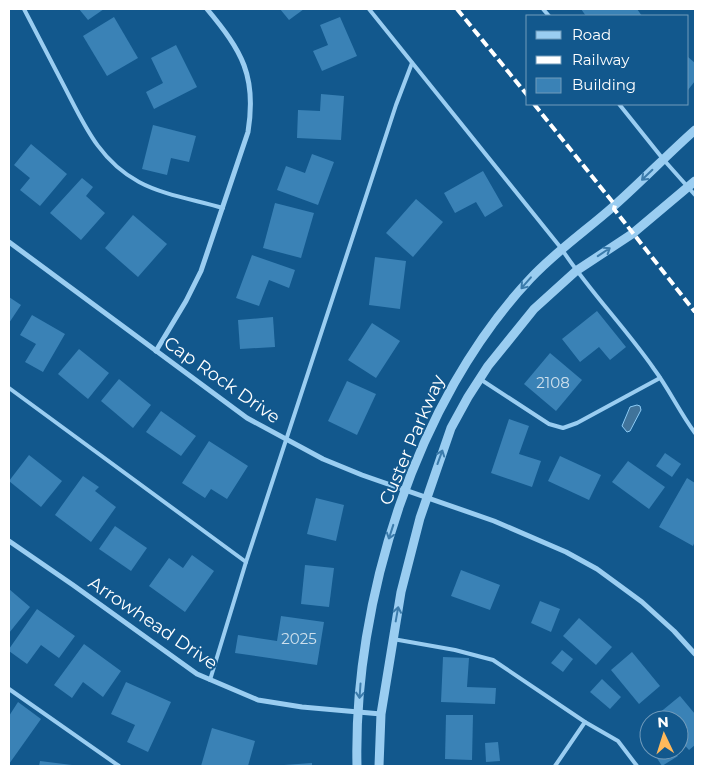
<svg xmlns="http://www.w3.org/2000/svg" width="704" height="775" viewBox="0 0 704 775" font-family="Montserrat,sans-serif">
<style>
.water{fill:#40739a;stroke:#8ccbf5}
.building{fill:#3a82b6}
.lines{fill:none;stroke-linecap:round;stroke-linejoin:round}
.service{stroke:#9acdf1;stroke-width:4}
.minor{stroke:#9acdf1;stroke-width:5}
.tertiary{stroke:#9acdf1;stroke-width:9}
.rail{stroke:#fff;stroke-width:4;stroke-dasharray:9 4;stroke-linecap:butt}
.oneway{stroke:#3b7bab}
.labels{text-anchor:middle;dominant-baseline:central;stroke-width:4;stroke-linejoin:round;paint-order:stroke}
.number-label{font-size:15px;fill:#cee0ed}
.street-label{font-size:18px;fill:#fff;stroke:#12588d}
</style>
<rect width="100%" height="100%" fill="#12588d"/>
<path class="water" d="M637,405L640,406L641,410L630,431L627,432L622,426L630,407Z"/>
<g class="building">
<path d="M79,9H104L88,20Z"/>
<path d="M280,9H304L289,20Z"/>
<path d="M581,9H637L642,16H586Z"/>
<path d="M114,17L138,58L107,76L83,36Z"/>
<path d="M340,17L357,56L322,71L313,51L328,45L320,25Z"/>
<path d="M176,45L197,87L154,109L146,92L163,83L151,58Z"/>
<path d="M688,57L695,63V81L688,90Z"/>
<path d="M321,94L344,96L341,140L297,138L298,110L320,111Z"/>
<path d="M153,125L196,136L189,162L171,158L167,175L142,169Z"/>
<path d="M31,144L67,174L40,206L20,190L30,178L14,165Z"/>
<path d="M312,154L334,162L318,205L277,190L286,166L305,173Z"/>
<path d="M483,171L503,206L485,217L476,202L455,213L444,193Z"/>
<path d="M82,178L93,187L86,196L105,213L81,240L50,213Z"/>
<path d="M416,199L443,222L413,257L386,233Z"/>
<path d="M275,203L314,213L301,258L263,248Z"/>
<path d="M133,215L167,244L138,277L105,248Z"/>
<path d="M252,255L295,270L289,288L269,280L259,306L236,298Z"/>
<path d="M375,257L406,261L400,309L369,305Z"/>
<path d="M9,297L21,305L9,323Z"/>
<path d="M597,311L626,347L610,360L599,347L580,362L562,339Z"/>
<path d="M32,315L65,334L43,372L25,362L36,344L20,335Z"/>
<path d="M273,317L275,347L240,349L238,320Z"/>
<path d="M372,323L400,341L376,378L348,360Z"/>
<path d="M79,349L109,373L88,399L58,374Z"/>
<path d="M550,353L582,380L556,411L524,384Z"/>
<path d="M119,379L151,405L133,428L101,401Z"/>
<path d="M347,381L376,394L357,435L328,421Z"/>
<path d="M161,411L196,436L181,456L146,432Z"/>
<path d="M509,419L529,426L519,454L541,461L532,487L491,473Z"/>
<path d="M209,441L248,466L227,499L211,489L205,498L182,483Z"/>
<path d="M665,453L681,464L672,477L656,466Z"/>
<path d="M29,455L62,481L41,507L9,481Z"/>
<path d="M560,456L601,475L589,500L548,481Z"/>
<path d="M628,461L665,487L649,509L612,482Z"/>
<path d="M83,476L99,487L95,491L116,507L91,542L55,515Z"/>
<path d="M687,478L695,483L694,518L695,541L693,546L659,527Z"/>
<path d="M316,498L344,505L336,541L307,534Z"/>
<path d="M115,526L147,548L131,571L99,549Z"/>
<path d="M192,555L214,571L185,612L149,586L169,558L183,568Z"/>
<path d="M305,565L334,568L329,607L301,604Z"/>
<path d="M461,570L500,585L490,610L451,596Z"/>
<path d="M9,589L30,607L9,633Z"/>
<path d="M540,601L560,609L551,632L531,623Z"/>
<path d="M37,609L75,636L59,658L41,645L27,664L9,651V649Z"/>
<path d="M281,616L324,622L317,665L235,653L238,635L277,641Z"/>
<path d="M579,618L612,647L596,665L563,636Z"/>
<path d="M84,644L121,671L103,697L83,682L72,698L54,685Z"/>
<path d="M562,650L573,659L563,672L551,663Z"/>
<path d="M632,652L660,686L639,704L611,670Z"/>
<path d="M443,657L469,658L467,687L496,688L495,704L441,702Z"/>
<path d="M602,679L621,697L610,709L590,692Z"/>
<path d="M126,682L171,702L148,752L127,742L135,725L111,714Z"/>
<path d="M680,696L695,714V745L689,750L679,739V720H663L658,714Z"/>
<path d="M18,702L41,719L9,764V716Z"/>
<path d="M446,715H473L472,760L445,759Z"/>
<path d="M212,728L255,741L248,766H201Z"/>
<path d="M498,742L500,761L486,762L485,743Z"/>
<path d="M656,750H673L678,756L662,766L653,752Z"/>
<path d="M40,761L72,765V766H39Z"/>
<path d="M312,763V766H284V765Z"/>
</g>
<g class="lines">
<g class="service">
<path d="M24,9C37,34 50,59 63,84C83,122 98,160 139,182C163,195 196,200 223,208"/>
<path d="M369,9L561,248C589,291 625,327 654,369C669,389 680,413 695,433"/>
<path d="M543,9L549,16"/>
<path d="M619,104L663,159L695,195"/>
<path d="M480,379L549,424L563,428L577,423L660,378"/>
<path d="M9,388L246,562"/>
<path d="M393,639L455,650L493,660L585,722L618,741L637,766"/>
<path d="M210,680L246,562L396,105L412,63"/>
<path d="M9,689L119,766"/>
<path d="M555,766L585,722"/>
</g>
<g class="minor">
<path d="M9,242L247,418L323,459L362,475L494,521L566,552L597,569L642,602L674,631L695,654"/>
<path d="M156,351L186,301L201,271L248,132C257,76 242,51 207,9"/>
<path d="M9,541L73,585L197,674L258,700L302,707L381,714"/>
</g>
<g class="tertiary">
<path d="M357,766C353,602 416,400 530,279C556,251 587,230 615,205C643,180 668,154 695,130"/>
<path d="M379,766L381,714L401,592L420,518L451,428L468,397L488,366L534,309L576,271L632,234L695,181"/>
</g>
<g class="rail">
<path d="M457,9L528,96"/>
<path d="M534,104L615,205L614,209L695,312"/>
</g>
</g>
<defs><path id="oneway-shaft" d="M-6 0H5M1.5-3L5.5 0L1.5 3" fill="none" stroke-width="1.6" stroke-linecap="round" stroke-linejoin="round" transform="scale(1.25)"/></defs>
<g class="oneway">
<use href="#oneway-shaft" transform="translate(647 175) rotate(136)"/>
<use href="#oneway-shaft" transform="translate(604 252) rotate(-34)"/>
<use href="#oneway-shaft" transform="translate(526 283) rotate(131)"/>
<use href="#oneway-shaft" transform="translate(440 457) rotate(-70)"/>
<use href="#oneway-shaft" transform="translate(391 532) rotate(108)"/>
<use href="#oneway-shaft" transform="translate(397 614) rotate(-80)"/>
<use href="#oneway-shaft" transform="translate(360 691) rotate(94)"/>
</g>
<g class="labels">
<g class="number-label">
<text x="553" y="382">2108</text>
<text x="299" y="638">2025</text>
</g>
<g class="street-label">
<text transform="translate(222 380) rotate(35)">Cap Rock Drive</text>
<text transform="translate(412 440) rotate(-67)">Custer Parkway</text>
<text transform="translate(153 623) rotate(34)">Arrowhead Drive</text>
</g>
</g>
<rect width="704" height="775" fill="none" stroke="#ffffff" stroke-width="20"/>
<rect x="526" y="15" width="162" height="90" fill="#12588d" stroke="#719bbb"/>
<rect x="536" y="31" width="25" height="8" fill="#9acdf1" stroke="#719bbb"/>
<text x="572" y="40" font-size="15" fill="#ffffff">Road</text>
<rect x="536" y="56" width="25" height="8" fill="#ffffff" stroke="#719bbb"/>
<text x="572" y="65" font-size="15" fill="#ffffff">Railway</text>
<rect x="536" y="78" width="25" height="15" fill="#3a82b6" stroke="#719bbb"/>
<text x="572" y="90" font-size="15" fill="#ffffff">Building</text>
<g transform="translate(664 735) rotate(356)"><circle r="24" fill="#12588d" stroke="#719bbb"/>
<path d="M0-4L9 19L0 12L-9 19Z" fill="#ffb95b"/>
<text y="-8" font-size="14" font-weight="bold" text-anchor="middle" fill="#ffffff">N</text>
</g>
</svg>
